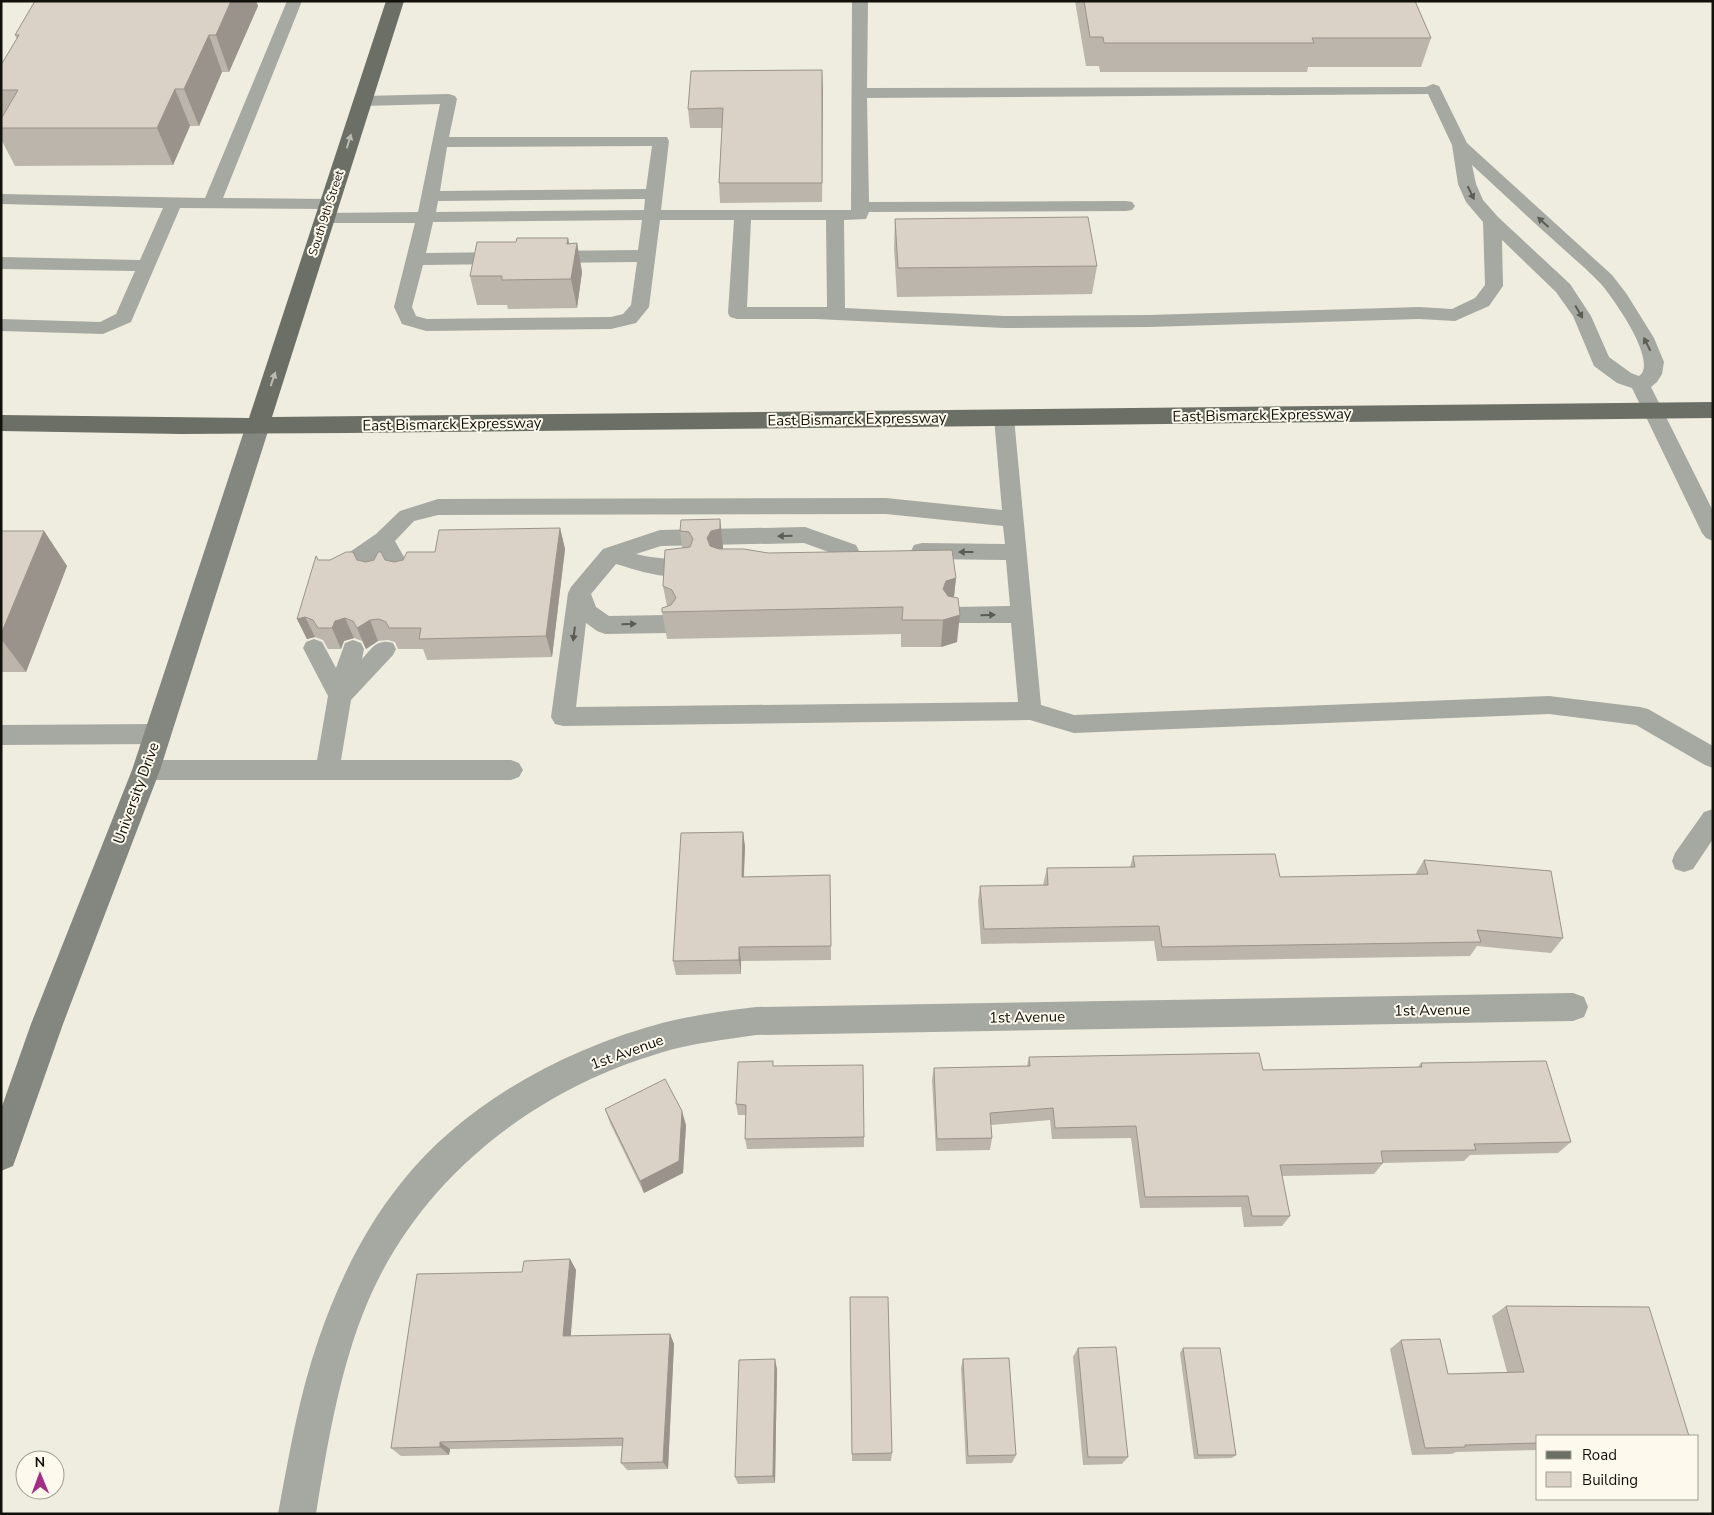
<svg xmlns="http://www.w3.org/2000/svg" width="1714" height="1515" viewBox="0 0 1714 1515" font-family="'Nunito Sans',sans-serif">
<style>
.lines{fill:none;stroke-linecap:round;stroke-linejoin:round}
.lane{fill:#a6a8a2;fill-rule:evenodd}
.street{fill:#a6a8a2;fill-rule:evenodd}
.secondary{fill:#84877f;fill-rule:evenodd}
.primary{fill:#6c6f65;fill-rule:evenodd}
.wall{fill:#bbb5ab}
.shaded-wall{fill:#99938b}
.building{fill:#dad2c7;stroke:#99938b}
.oneway{fill:#bcbbb0}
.oneway2{fill:#5c5c56}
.labels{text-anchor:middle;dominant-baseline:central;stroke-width:4;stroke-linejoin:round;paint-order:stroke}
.far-street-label{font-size:12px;fill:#11100b;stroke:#fdfaed}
.street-label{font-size:15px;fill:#11100b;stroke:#fdfaed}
</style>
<rect width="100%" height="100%" fill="#efeddf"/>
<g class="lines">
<g class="lane">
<path d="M287,1H302L223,198L330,199L336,200L339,204L336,208L330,209L180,208L131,322L103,334L1,331V319L100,322L116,314L135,271L1,269V257L140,260L163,208L1,204V194L205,198Z"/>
<path d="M852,1H868L867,88L1426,87L1433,84L1439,86L1467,143L1612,275L1626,293L1654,338L1664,362L1662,374L1657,382L1651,387L1713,511V541L1706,538L1702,533L1632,388L1617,383L1594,366L1573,316L1556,292L1502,240L1503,286L1489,306L1455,321L1419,319L1149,327L1004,328L816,319H737L730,317L728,313L734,220H660L649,307L636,323L611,329L426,331L402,324L394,307L415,223H325L319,222L316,218L319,214L325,213L418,212L440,104L362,106L356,104L354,101L356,98L362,96L449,94L455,96L457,99L449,137H667L669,141L661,210H851ZM1428,94L1452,145L1458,184L1466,202L1483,222L1485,285L1475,298L1452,309L1419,307L1149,315L1004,316L845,308L844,220L866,219L869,212L1126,211L1132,210L1135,206L1132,202L1126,201L869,202L867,98ZM652,146L646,189L440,191L447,147ZM1472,165C1501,192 1530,219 1559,245C1573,258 1588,270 1601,284C1613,298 1659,362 1639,376L1631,373L1609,357L1591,316L1570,284L1498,217L1483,200L1476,184ZM645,199L644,210L436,212L438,201ZM642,220L638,250L546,251L540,253L537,257L540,261L546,263L637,262L631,305L623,314L611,317L427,319L416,316L412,307L423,265L505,264L511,262L514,258L511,254L505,252L426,253L433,222ZM751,220H826L827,307H747Z"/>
<path d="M1004,411L1011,413L1014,418L1041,705L1074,715L1549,696L1640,707L1648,709L1713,746V768L1705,765L1636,725L1549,714L1074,733L1030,720L563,726L555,724L551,717L568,593L571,587L603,549L660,530L805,527L856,545L859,551L856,557L848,559L804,543L661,546L636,554C656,560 674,557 692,562L695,568L692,574C667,581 640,571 616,564L591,594L596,607L609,616L667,615L675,618L678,624L675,630L667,633L605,634L597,631L586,623L576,707L1018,702L1011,623H954L946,621L943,615L946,609L954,607L1010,606L1006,560L922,559L914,557L911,551L914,545L922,543L1005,544L1003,526L886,514L438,515L414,521L395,541L413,573L410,579L402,581L394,579L387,565L382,579L374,581L366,579L363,573L366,563C354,571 343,583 328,579L325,573L328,567L376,534L400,511L438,499L886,498L1002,510L994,418L997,413Z"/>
<path d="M314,639L322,642L336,668L345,643L353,640L361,643L364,649L362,659C372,648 377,638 393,643L396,649L393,655L351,700L341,760H511L519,763L523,770L519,777L511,780H146L138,777L134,770L138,763L146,760H317L328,696L303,648L306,642Z"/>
<path d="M158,724L166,727L170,734L166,741L158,744L1,745V725Z"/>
<path d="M1713,809V839L1693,869L1684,872L1675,869L1672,861L1675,853L1704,812Z"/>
</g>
<path class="street" d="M1573,993L1584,997L1588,1007L1584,1017L1573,1021L756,1035C724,1040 691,1043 660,1053C528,1092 412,1185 362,1316C338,1379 327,1447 316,1514H278C289,1455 299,1395 319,1338C338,1283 364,1229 401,1183C464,1103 565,1049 662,1023C693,1015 724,1011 756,1007Z"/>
<path class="secondary" d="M258,417L266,419L270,425L160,770L63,1024L17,1155L13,1166L1,1171V1109L31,1024L132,770L246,425L250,419Z"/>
<path class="primary" d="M386,1H404L272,417L1713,402V418L347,433L181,434L1,431V415L249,418Z"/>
</g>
<g class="wall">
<path d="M35,1H256L258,6L229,72H222L199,126H190L173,165L15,166L1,139V65L17,39L15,35Z"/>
<path d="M1075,1H1415L1431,38L1421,67H1308L1307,72H1100L1099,66H1086Z"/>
<path d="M822,70V202L720,203L719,183L722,128H690L688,109Z"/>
<path d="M895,219L1097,266L1092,294L897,297L894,248Z"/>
<path d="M568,238L569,244L577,243L582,272L577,308L508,309L507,305H477L470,276L516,242Z"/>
<path d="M720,519L723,549L768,553L956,578L954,597L957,642L941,647H901V634L667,639L662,612L667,606L663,586L682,548L680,531Z"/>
<path d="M560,528L565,549L552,657L427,660L423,649H398L395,642L388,640L378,641L366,649L362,641L354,638L344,641L341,649H328L323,640L315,637L307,639L297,619L318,560H357L366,562L374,560H385L394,562L435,552Z"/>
<path d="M1,531H44L67,566L26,672H1Z"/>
<path d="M743,832L745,847L744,877L830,875L831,960L741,961V974L676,975L673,961Z"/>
<path d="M1133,856L1280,877L1415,875L1424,860L1563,938L1551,953L1477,946L1470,956L1157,961L1154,941L981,944L978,901L980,886L1043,885L1047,868L1130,867Z"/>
<path d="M1029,1057L1263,1070L1418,1067L1421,1063L1571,1142L1558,1153L1470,1155L1464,1161L1383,1163L1374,1174L1282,1176L1290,1216L1282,1226L1244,1227L1241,1207L1140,1208L1131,1138L1052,1139L1050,1120L991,1125L992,1138L990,1150L936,1151L932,1080L934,1068L1027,1066Z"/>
<path d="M774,1066L864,1137V1147L747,1149L745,1139L746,1115H738L736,1104Z"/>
<path d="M605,1109L686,1125L683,1173L644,1193L610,1123Z"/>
<path d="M570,1259L576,1270L570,1336L670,1334L674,1344L668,1469L627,1470L621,1463L622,1446L450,1449L449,1455L401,1456L391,1448L522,1272Z"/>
<path d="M850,1297L892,1453L891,1461H852Z"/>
<path d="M1506,1306L1649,1307L1538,1436V1450L1456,1452L1452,1454L1412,1455L1390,1349L1401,1340L1448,1374L1507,1372L1492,1316Z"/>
<path d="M1078,1348L1128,1457L1122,1464L1083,1465L1073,1357Z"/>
<path d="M1183,1348L1236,1455L1232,1458L1194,1459L1180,1353Z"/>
<path d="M963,1359L1016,1455L1012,1463L966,1464L961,1368Z"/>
<path d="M777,1369L775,1483L738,1484L735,1477Z"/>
</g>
<g class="shaded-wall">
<path d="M231,1H256L258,6L229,72L216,35Z"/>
<path d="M209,35L222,72L199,126L184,89Z"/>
<path d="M822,70L823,90L822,202Z"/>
<path d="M175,89L190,126L173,165L157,128Z"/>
<path d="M568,238L573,266L577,243L582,272L577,308L571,279L567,244Z"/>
<path d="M720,519L723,547V557L715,559L707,538Z"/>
<path d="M560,528L565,549L552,657L546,636Z"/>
<path d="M44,531L67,566L26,672L1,639V634Z"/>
<path d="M956,578L953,605L943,589L946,581Z"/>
<path d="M960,615L957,642L941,647L943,620Z"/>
<path d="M305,617L315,637L307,639L297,619Z"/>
<path d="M345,618L354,638L344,641L341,649L332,628L335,621Z"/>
<path d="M370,620L378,641L366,649L357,628Z"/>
<path d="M743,832L745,847L743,891L742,877Z"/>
<path d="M739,947L741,961V974L739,960Z"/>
<path d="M682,1111L686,1125L683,1173L644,1193L640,1181Z"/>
<path d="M570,1259L576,1270L570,1346L563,1336Z"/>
<path d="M670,1334L674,1344L668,1469L663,1462Z"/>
<path d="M775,1359L777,1369L775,1483L773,1476Z"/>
<path d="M440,1442L450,1449L449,1455L440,1447Z"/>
</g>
<g class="building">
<path d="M35,1H231L216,35H209L184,89H175L157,128H1V119L18,90H1V65L19,35H15Z"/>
<path d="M1084,1H1415L1431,38H1312L1314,43H1104L1103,37H1090Z"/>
<path d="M822,70V183H719L723,108L688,109L691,71Z"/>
<path d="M1088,217L1097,266L898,268L895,219Z"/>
<path d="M517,238H568L567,244L577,243L571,279L502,280V276H470L477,242H516Z"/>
<path d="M720,519V529L711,531L707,538L710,546L719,549H744L768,553L952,550L956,578L946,581L943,589L948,596L958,598L960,615L943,620H902L903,607L662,612V608L671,605L676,598L672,590L663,586L665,550L690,547L693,539L689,532L680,531L681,520Z"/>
<path d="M560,528L546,636L419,639L421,628H389L386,622L379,619L370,620L357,628L353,621L345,618L335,621L332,628H318L313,620L305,617L297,619L316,556L318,560H330L346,552H353L357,560L366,562L374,560L378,552H381L385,560L394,562L403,560L407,552H435L439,530Z"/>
<path d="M1,531H44L1,634Z"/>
<path d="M743,832L742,877L830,875L831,946L739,947V960L673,961L681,833Z"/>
<path d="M1275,854L1280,877L1428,874L1424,860L1551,871L1563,938L1477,930L1481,942L1162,947L1159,926L984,929L980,886L1048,885L1047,868L1135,867L1133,856Z"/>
<path d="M1259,1053L1263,1070L1422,1067L1421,1063L1546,1061L1571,1142L1474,1144L1476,1150L1381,1151L1383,1163L1280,1165L1290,1216H1252L1248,1196L1145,1197L1136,1126L1055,1128L1053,1108L990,1113L992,1138L937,1139L934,1068L1030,1066L1029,1057Z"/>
<path d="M773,1061V1066L863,1065L864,1137L745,1139L746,1105L736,1104L738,1062Z"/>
<path d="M665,1079L682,1111L679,1161L640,1181L605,1109Z"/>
<path d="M570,1259L563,1336L670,1334L663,1462L621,1463L623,1438L440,1442V1447L391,1448L417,1274L522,1272L524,1261Z"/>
<path d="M850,1297H888L892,1453L852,1454Z"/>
<path d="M1506,1306L1649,1307L1689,1436H1538V1443L1465,1445V1447L1425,1448L1401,1340L1440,1339L1448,1374L1524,1372Z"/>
<path d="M1116,1347L1128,1457H1088L1078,1348Z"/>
<path d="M1183,1348H1220L1236,1455H1198Z"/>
<path d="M1009,1358L1016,1455L968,1456L963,1359Z"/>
<path d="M775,1359L773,1476L735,1477L739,1360Z"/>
</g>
<defs><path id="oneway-solid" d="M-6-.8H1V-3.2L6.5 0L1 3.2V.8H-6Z" transform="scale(1.25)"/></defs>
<g class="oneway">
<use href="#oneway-solid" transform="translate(349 141) rotate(-73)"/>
<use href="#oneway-solid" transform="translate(273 379) rotate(-71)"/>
</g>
<g class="oneway2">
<use href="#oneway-solid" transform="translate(1471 193) rotate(64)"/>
<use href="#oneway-solid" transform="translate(1543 222) rotate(-138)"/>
<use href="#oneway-solid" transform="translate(1579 312) rotate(60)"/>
<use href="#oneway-solid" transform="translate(1647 344) rotate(-117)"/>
<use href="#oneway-solid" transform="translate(785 536) rotate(179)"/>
<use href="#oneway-solid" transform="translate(966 552) rotate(-180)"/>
<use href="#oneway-solid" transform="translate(988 615) rotate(-1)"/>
<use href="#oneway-solid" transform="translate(629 624) rotate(-1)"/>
<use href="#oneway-solid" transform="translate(574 634) rotate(97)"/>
</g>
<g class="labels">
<g class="far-street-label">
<text transform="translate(326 213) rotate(-72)">South 9th Street</text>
</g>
<g class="street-label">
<text transform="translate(1262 415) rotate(-1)">East Bismarck Expressway</text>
<text transform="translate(857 419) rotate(-1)">East Bismarck Expressway</text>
<text transform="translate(452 424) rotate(-1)">East Bismarck Expressway</text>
<text transform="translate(136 793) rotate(-70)">University Drive</text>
<text transform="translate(1432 1010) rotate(-1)">1st Avenue</text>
<text transform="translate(1027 1017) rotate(-1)">1st Avenue</text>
<text transform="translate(627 1052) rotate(-20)">1st Avenue</text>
</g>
</g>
<rect width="1714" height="1515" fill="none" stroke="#11100b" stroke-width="5"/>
<rect x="1536" y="1435" width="162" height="65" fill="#fdfaed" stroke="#9f9c93"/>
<rect x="1546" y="1451" width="25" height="8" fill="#6c6f65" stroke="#9f9c93"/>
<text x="1582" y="1460" font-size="15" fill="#11100b">Road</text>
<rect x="1546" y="1472" width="25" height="15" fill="#dad2c7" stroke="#9f9c93"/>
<text x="1582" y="1485" font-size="15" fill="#11100b">Building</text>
<g transform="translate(40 1475) rotate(359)"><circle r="24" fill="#fdfaed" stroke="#9f9c93"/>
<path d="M0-4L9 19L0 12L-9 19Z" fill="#a52e85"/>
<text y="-8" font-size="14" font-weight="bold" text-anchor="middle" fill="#11100b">N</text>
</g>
</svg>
